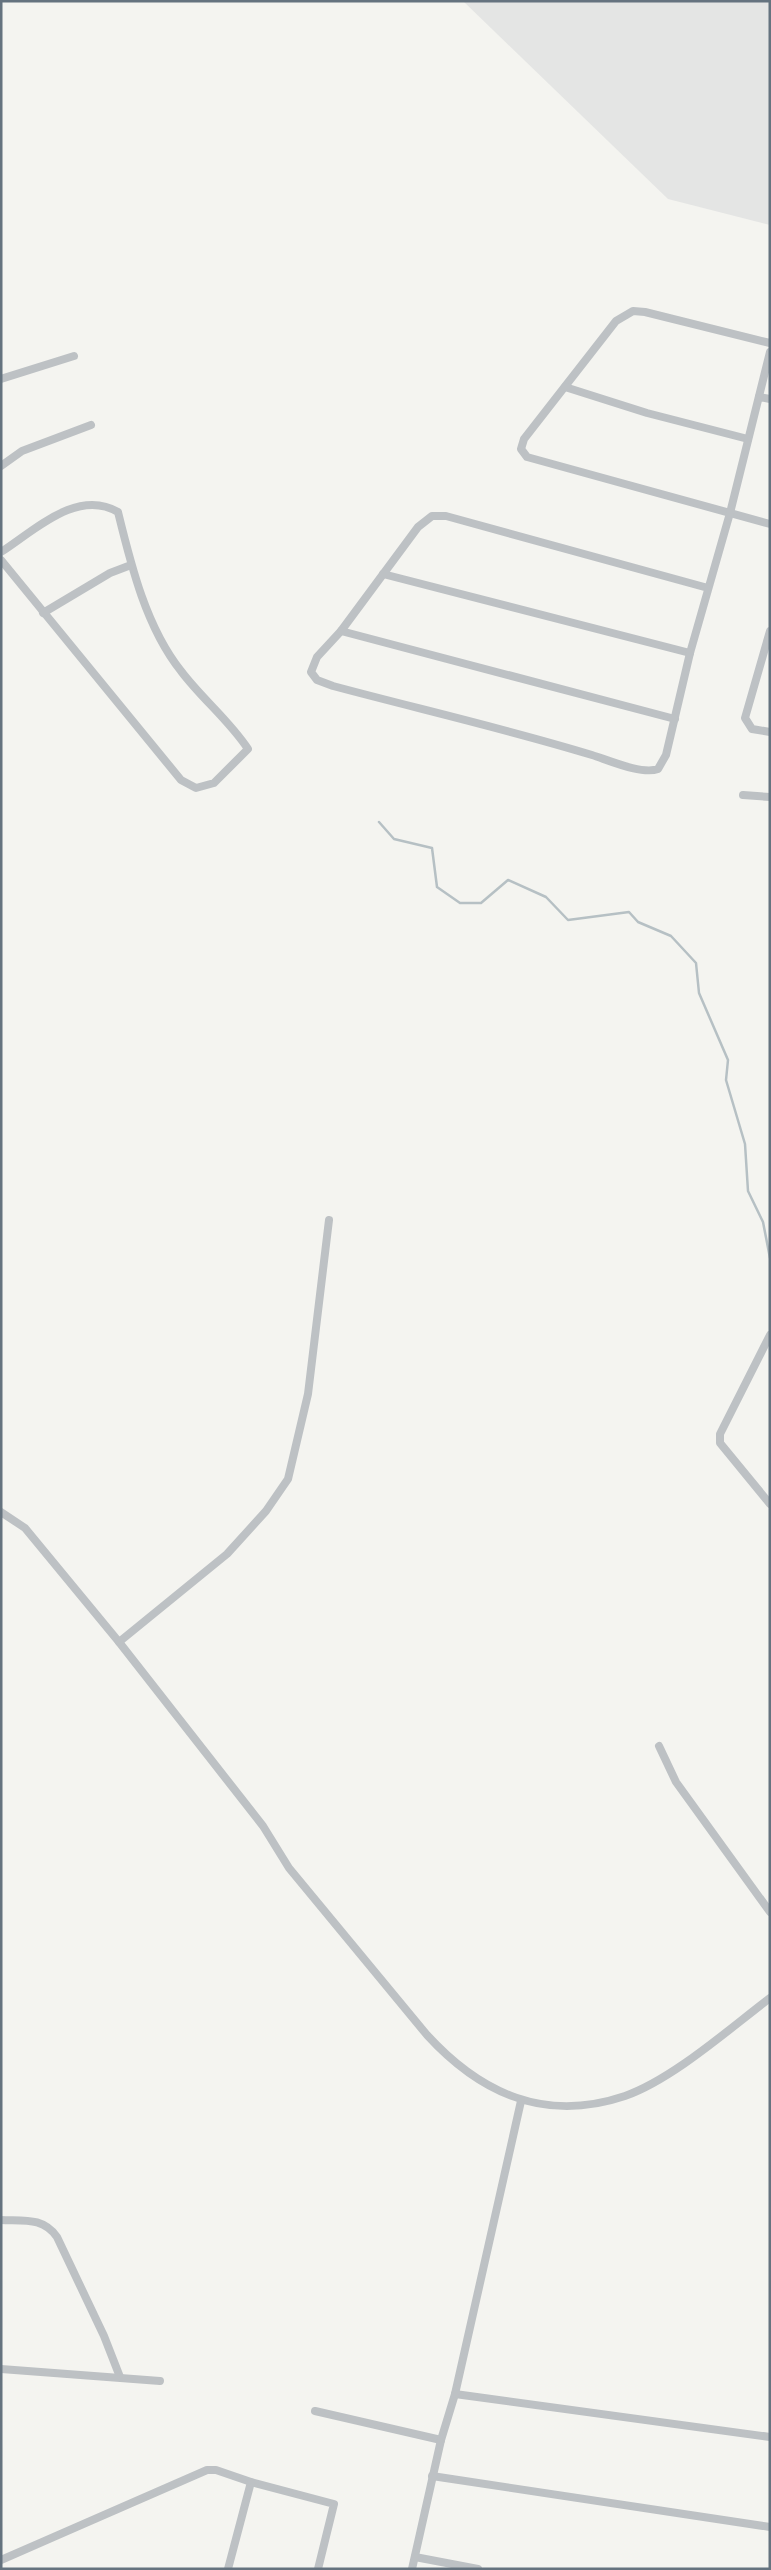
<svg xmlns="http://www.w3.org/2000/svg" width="771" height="2570" viewBox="0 0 771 2570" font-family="'Fira Sans Condensed',sans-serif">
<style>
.built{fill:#e4e5e4}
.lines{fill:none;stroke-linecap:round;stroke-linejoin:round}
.stream{stroke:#b6c0c4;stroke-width:2.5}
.minor{stroke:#bdc1c4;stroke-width:8}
</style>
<rect width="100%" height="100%" fill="#f4f4f0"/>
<path class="built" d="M463,1H770V225L668,199Z"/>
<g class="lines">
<path class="stream" d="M379,822L394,839L432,848L437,887L460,903H481L508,880L546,897L568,920L629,912L638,922L671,936L696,963L699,993L728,1060L726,1080L745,1144L748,1191L763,1222L770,1258"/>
<g class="minor">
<path d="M770,343L645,312L633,311L616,321L524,439L521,449L527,457L770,524"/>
<path d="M1,379L74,356"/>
<path d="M565,387L647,413L748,439"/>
<path d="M759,397L770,399"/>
<path d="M1,466L22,451L91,425"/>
<path d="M1,552C34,531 77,488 118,512C131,565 146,627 181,671C202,699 229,720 248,749L214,783L196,788L181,780L1,560"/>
<path d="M383,574L690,653"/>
<path d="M708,588L446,516H432L418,527L341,631L317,657L311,672L317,680L333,686C419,709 507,729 592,755C608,760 642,775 658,769L666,755L690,653L730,513L770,352"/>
<path d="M43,613L110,573L131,565"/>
<path d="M341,631L675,719"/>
<path d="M770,631L745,718L752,729L770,732"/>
<path d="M743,795L770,797"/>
<path d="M770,1335L720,1434V1443L770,1504"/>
<path d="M1,1512L25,1528L119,1642L263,1826L289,1868L427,2035C481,2094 545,2123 625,2096C673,2079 729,2029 770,1998"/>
<path d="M119,1642L227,1554L266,1511L288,1479L308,1394L329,1220"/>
<path d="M659,1746L676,1782L770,1912"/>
<path d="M1,2220C24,2221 43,2217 57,2237L104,2336L120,2377"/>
<path d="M1,2369L160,2381"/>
<path d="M455,2394L770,2437"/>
<path d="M315,2411L441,2440"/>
<path d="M432,2476L770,2527"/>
<path d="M415,2557L478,2569"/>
<path d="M1,2560L207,2470H216L251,2482L334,2504L318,2569"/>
<path d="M228,2569L251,2482"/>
<path d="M412,2569L441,2440L455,2394L521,2101"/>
</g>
</g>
<rect width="771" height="2570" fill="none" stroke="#65737f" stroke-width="5"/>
</svg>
